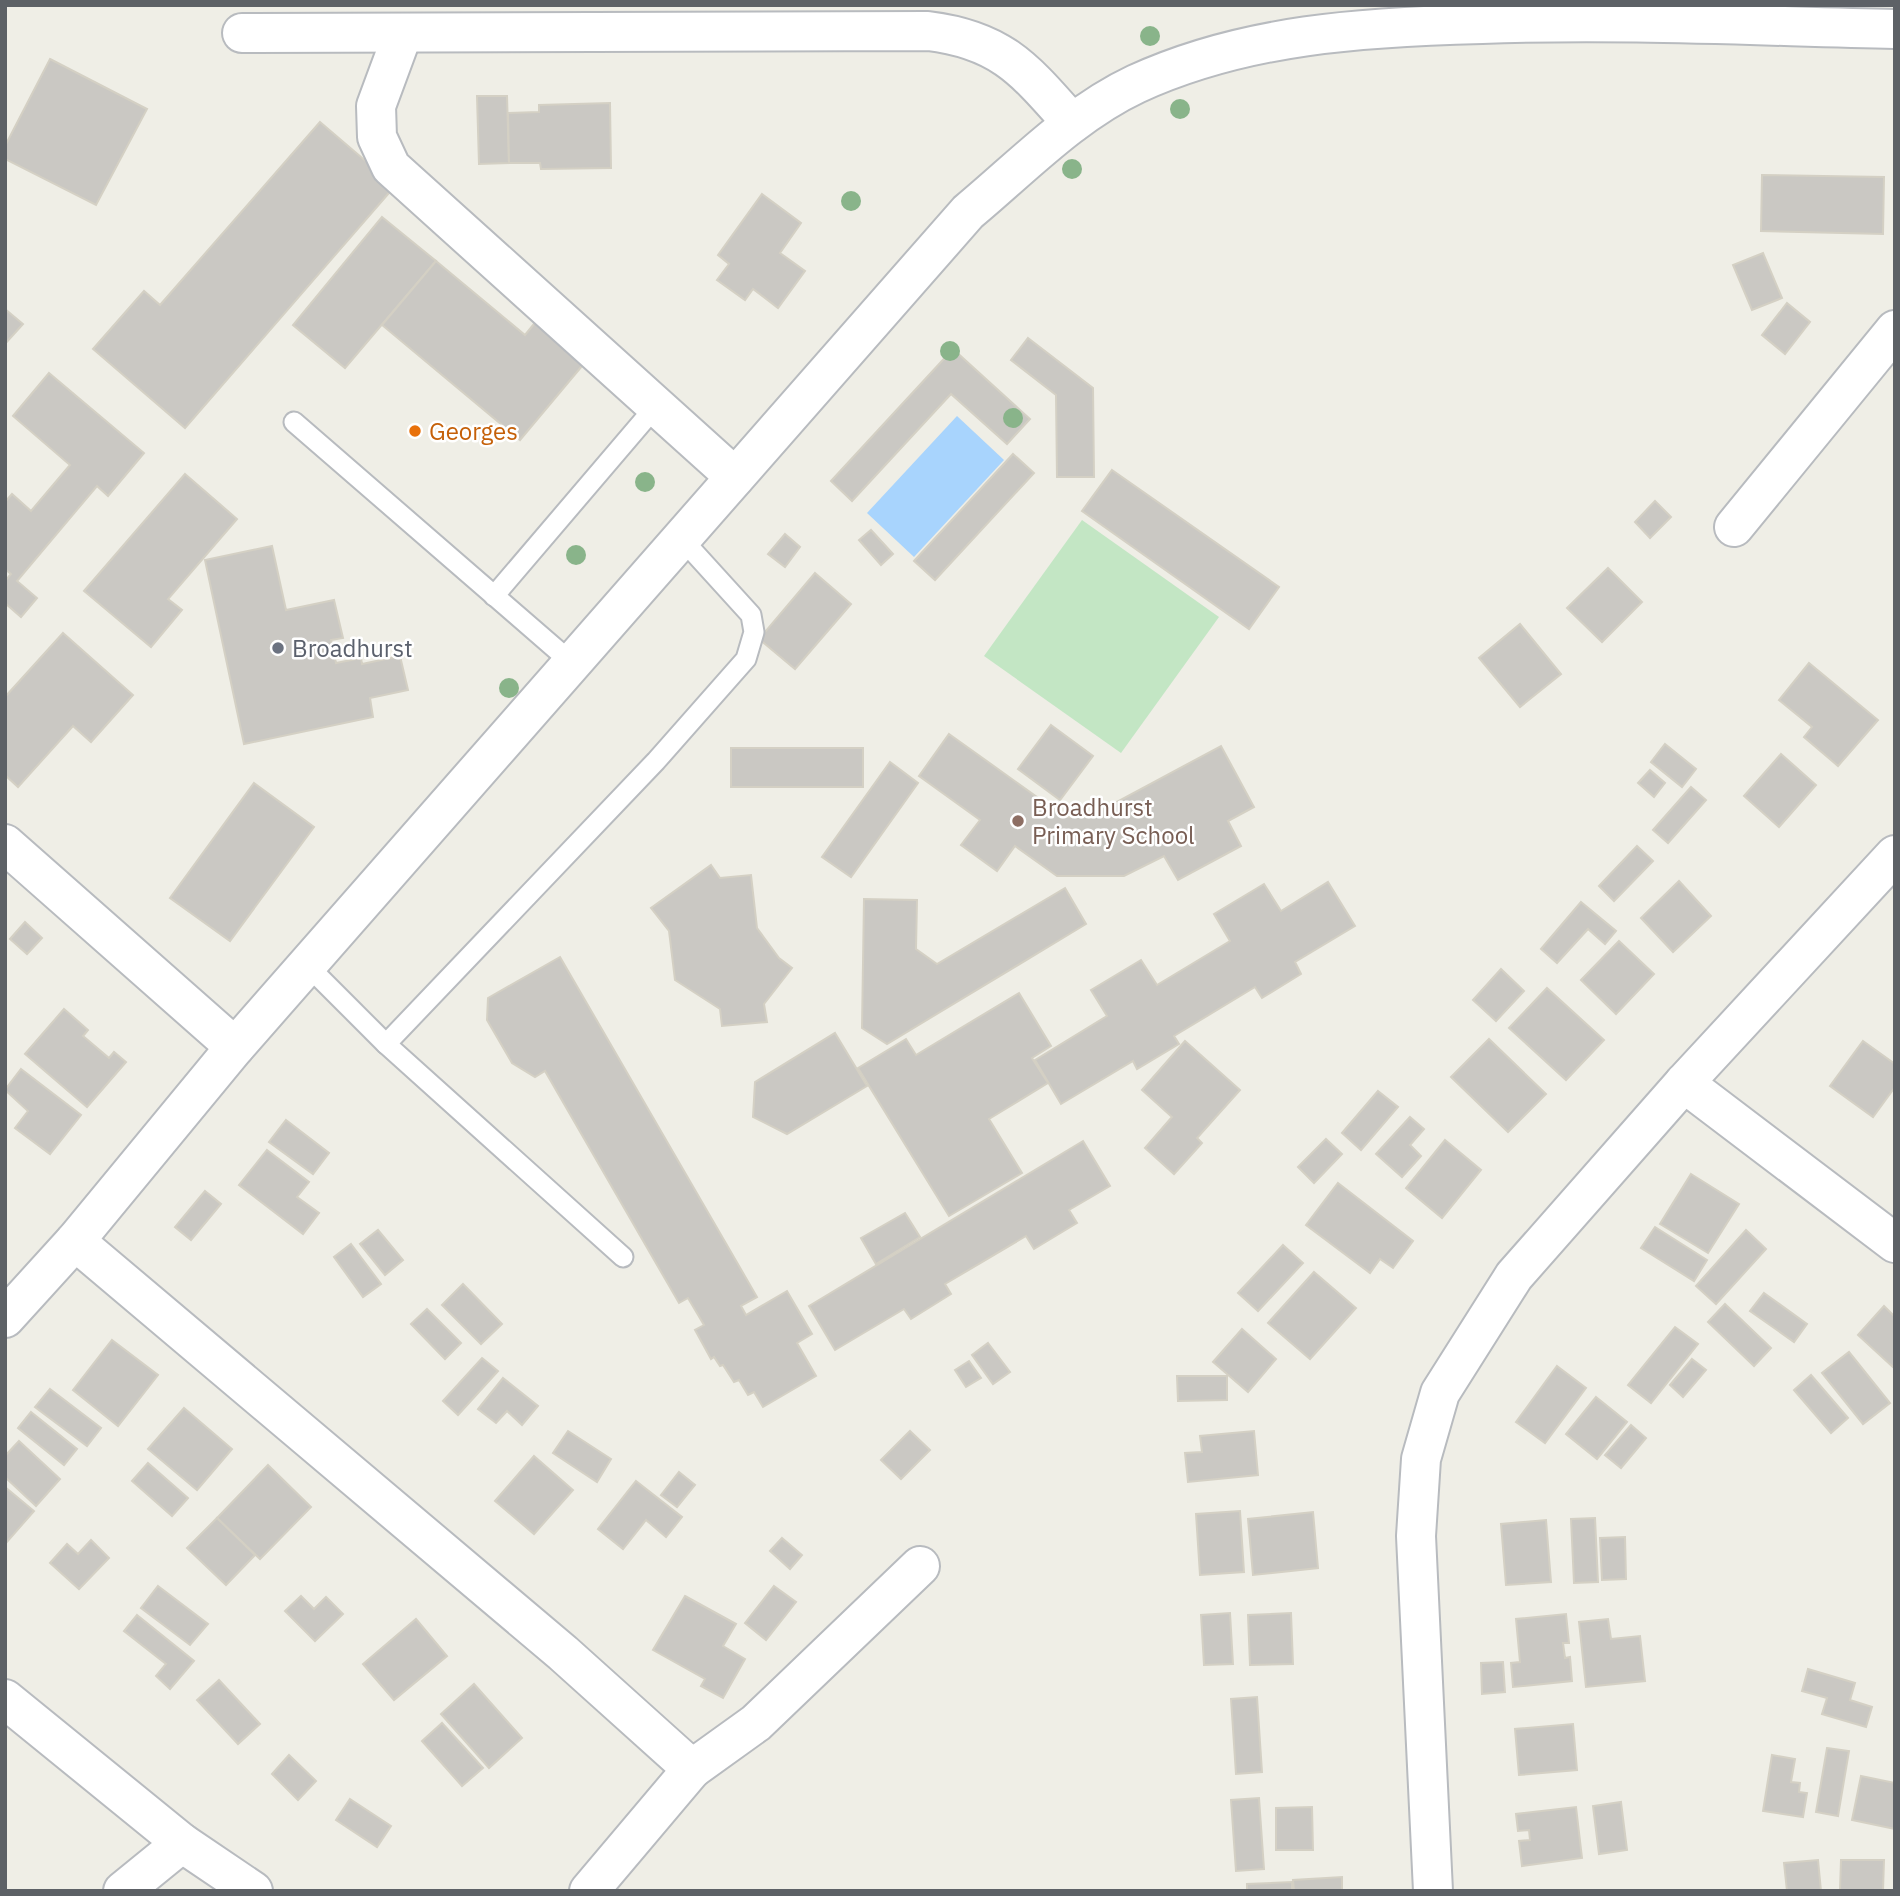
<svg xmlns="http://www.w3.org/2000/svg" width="1900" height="1896" viewBox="0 0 1900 1896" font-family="'IBM Plex Sans',sans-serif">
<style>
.green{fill:#c3e6c4}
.water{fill:#a8d4fd}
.building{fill:#cac8c3;stroke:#d4d0c4;stroke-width:2}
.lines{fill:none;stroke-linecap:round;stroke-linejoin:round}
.service-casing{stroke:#b8bbbf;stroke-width:23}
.minor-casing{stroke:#b8bbbf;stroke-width:42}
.service{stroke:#fff;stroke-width:19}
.minor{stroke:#fff;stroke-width:38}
.tree{fill:#89b48a}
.food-dot{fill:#e8710a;stroke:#fff;stroke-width:2.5}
.worship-dot{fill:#6b7280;stroke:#fff;stroke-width:2.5}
.education-dot{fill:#8d6e63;stroke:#fff;stroke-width:2.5}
.labels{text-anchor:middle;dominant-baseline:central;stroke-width:5;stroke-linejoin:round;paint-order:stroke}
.food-label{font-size:24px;fill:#c56008;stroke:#fff;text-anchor:start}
.worship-label{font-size:24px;fill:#5b616d;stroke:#fff;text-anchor:start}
.education-label{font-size:24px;fill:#785e54;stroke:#fff;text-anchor:start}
</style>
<rect width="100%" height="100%" fill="#efeee6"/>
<path class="green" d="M1082,520L1219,617L1121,753L984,656Z"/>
<path class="water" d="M957,416L1004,460L914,557L867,513Z"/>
<g class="building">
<path d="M50,59L147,109L96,205L5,159V146Z"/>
<path d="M477,96H507L509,163L479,164Z"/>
<path d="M610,103L611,168L541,169L540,163H509L508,113L539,112V105Z"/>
<path d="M320,122L395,186L185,428L93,349L144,291L160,305Z"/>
<path d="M1762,175L1884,177L1883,234L1761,231Z"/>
<path d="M762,194L801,223L780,253L805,271L778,308L753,289L745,300L717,280L729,264L718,255Z"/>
<path d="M382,217L436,261L345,368L293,325Z"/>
<path d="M1763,253L1782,298L1752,310L1733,265Z"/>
<path d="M436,261L525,335L538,319L587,360L520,440L382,325Z"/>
<path d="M1787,303L1810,322L1785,354L1762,335Z"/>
<path d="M5,309L23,324L5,344Z"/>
<path d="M1028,338L1093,388L1094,477H1057L1056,395L1011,360Z"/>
<path d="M953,349L1030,419L1007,444L951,394L852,501L831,481Z"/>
<path d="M49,373L144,453L108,496L97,486L17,581L37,598L21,617L5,603V581L11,574L5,569V502L12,494L31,511L70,465L13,416Z"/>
<path d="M1013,454L1034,473L935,580L914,561Z"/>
<path d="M1112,470L1279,587L1249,629L1082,511Z"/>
<path d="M185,474L237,519L168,599L182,610L151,647L84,591Z"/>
<path d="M1655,501L1671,517L1650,538L1635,522Z"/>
<path d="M871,530L893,554L881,565L859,540Z"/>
<path d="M785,534L800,547L785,567L768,554Z"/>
<path d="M272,546L286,610L334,600L343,638L331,640L336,663L361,658L362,664L400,656L408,690L370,698L373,717L244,744L205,560Z"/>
<path d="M1608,568L1642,602L1602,642L1567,608Z"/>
<path d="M815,573L851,604L795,669L759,639Z"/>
<path d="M1520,624L1561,674L1520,707L1479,658Z"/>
<path d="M63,633L133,695L91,742L73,726L18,787L5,775V697Z"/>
<path d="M1809,663L1878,720L1838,766L1804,737L1812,727L1779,700Z"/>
<path d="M1051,725L1093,756L1060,800L1018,769Z"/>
<path d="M949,734L1065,817H1089L1221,746L1254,807L1228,821L1241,846L1178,880L1164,856L1124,876H1057L1015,846L997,871L961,845L980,820L919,776Z"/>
<path d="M1665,744L1696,769L1682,787L1651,762Z"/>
<rect x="731" y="748" width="132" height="39"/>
<path d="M1781,754L1816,785L1779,827L1744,796Z"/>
<path d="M890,762L918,783L851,877L822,857Z"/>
<path d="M1650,770L1665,783L1654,797L1638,783Z"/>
<path d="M254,783L314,827L230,941L170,898Z"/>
<path d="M1691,787L1706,800L1668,843L1653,830Z"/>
<path d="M1637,846L1653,861L1614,901L1599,886Z"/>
<path d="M711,865L720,878L751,875L757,928L779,958L792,968L764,1004L767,1022L722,1026L720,1009L675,980L669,931L651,908Z"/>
<path d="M1679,881L1711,916L1673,952L1641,918Z"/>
<path d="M1328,882L1355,926L1295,962L1301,974L1262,998L1255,987L1174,1036L1179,1044L1137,1069L1133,1061L1061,1104L1035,1060L1107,1016L1091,990L1141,960L1157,985L1230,941L1214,914L1264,884L1281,911Z"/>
<path d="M1065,888L1086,924L887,1044L862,1028L864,899L917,900L916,949L937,964Z"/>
<path d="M1581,902L1616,931L1605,944L1588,929L1557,963L1541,949Z"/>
<path d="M25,922L42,938L27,954L10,939Z"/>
<path d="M1619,941L1654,974L1616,1014L1581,980Z"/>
<path d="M560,957L757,1297L741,1306L746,1315L787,1291L812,1334L797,1343L816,1376L763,1407L754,1392L748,1395L739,1380L734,1382L723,1365L720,1366L714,1357L711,1359L695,1330L704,1325L688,1298L679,1303L545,1071L535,1077L512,1063L487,1020L488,998Z"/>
<path d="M1501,969L1524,991L1496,1021L1473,1000Z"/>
<path d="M1547,988L1604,1040L1566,1080L1509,1028Z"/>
<path d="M1019,993L1051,1046L1032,1058L1048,1083L989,1119L1022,1173L949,1216L858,1068L906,1039L916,1055Z"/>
<path d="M64,1009L88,1030L83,1036L109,1058L114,1052L126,1062L87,1107L25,1054Z"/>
<path d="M835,1033L867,1086L787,1134L753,1117L755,1082Z"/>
<path d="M1489,1039L1546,1094L1508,1132L1451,1077Z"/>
<path d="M1185,1041L1240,1090L1197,1138L1202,1143L1174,1174L1145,1148L1172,1117L1142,1090Z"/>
<path d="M1863,1041L1895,1064V1087L1873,1117L1830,1086Z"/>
<path d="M21,1069L81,1115L50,1154L15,1128L28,1111L5,1090Z"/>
<path d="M1378,1091L1398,1107L1361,1150L1342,1133Z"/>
<path d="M1410,1117L1424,1129L1410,1145L1421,1156L1402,1177L1376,1154Z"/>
<path d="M286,1120L329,1153L313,1174L269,1142Z"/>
<path d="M1326,1139L1342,1154L1314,1183L1298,1167Z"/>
<path d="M1445,1140L1481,1170L1442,1218L1406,1188Z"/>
<path d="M1083,1141L1110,1186L1069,1210L1077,1223L1034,1249L1026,1236L945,1284L951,1294L911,1319L904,1309L835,1350L809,1306Z"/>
<path d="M267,1150L309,1182L297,1197L319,1213L303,1234L239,1185Z"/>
<path d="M1691,1174L1739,1204L1708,1253L1660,1224Z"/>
<path d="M1338,1183L1413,1241L1393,1268L1380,1259L1370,1273L1306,1225Z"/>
<path d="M205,1191L221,1204L191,1240L175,1227Z"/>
<path d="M905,1213L920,1237L876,1264L861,1238Z"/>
<path d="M1655,1227L1707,1260L1694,1281L1641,1248Z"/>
<path d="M378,1230L403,1260L385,1275L360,1244Z"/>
<path d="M1746,1230L1766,1249L1716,1304L1696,1286Z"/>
<path d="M351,1244L381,1284L363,1297L334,1257Z"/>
<path d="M1283,1245L1303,1263L1258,1311L1238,1293Z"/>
<path d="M1314,1272L1356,1308L1310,1359L1268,1323Z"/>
<path d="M463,1284L502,1324L481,1344L442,1305Z"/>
<path d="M1764,1293L1807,1324L1794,1342L1750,1311Z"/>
<path d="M1725,1304L1771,1348L1754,1366L1708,1322Z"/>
<path d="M1884,1306L1895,1317V1369L1858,1335Z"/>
<path d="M427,1309L461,1343L445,1359L411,1324Z"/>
<path d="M1675,1327L1698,1344L1651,1403L1628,1385Z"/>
<path d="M1242,1329L1276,1359L1248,1392L1213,1362Z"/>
<path d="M112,1340L158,1375L118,1426L73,1390Z"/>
<path d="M988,1343L1010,1372L993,1384L972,1355Z"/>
<path d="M1849,1352L1890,1403L1863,1424L1822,1373Z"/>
<path d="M482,1358L498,1371L458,1415L443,1401Z"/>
<path d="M1692,1359L1706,1370L1683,1397L1670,1385Z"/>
<path d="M969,1361L981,1378L966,1387L955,1370Z"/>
<path d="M1557,1366L1586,1388L1545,1443L1516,1422Z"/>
<path d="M1811,1375L1848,1418L1831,1433L1794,1390Z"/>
<path d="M1177,1376H1227V1400L1178,1401Z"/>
<path d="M503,1378L538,1406L522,1425L507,1411L496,1423L478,1409Z"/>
<path d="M50,1389L101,1428L87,1446L35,1407Z"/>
<path d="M1596,1397L1627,1422L1597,1459L1566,1434Z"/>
<path d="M184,1408L232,1449L197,1490L148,1449Z"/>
<path d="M31,1412L77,1449L64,1465L18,1428Z"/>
<path d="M1631,1425L1646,1438L1621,1468L1605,1455Z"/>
<path d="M568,1431L611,1459L597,1482L553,1453Z"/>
<path d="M910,1431L930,1450L901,1479L881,1460Z"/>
<path d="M1254,1431L1258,1475L1188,1482L1185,1453L1202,1452L1200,1436Z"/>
<path d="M19,1441L60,1479L36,1506L5,1477V1456Z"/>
<path d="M534,1456L573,1490L534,1534L495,1501Z"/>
<path d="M148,1463L188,1498L172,1516L132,1481Z"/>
<path d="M268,1465L311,1507L260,1559L217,1518Z"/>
<path d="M679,1472L695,1485L677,1507L661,1495Z"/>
<path d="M636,1481L682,1517L666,1537L646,1520L623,1549L598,1529Z"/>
<path d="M5,1487L34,1511L6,1543H5Z"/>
<path d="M1240,1511L1244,1572L1200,1575L1196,1514Z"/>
<path d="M1313,1512L1318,1568L1253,1575L1248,1519Z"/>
<path d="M217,1518L255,1555L226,1585L187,1548Z"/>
<path d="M1595,1518L1598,1582L1574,1583L1571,1519Z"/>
<path d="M1546,1520L1551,1582L1506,1585L1501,1524Z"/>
<path d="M1625,1537L1626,1579L1602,1580L1600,1538Z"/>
<path d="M782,1538L802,1555L790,1569L770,1551Z"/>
<path d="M91,1540L109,1558L79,1589L50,1563L67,1544L78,1554Z"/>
<path d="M158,1586L208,1624L190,1645L141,1608Z"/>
<path d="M774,1586L796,1602L766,1640L745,1623Z"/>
<path d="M301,1596L314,1609L326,1597L343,1614L315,1641L285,1611Z"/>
<path d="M685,1596L736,1624L723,1646L745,1659L723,1698L701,1686L705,1679L653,1650Z"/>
<path d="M1230,1613L1233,1664L1204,1665L1201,1615Z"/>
<path d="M1291,1613L1293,1664L1250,1665L1248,1615Z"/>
<path d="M1566,1614L1569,1643H1563L1565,1658L1570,1657L1572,1681L1513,1687L1511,1663L1520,1662L1516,1619Z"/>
<path d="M137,1615L194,1661L170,1689L156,1676L166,1664L124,1631Z"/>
<path d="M416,1619L447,1656L394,1700L363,1664Z"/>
<path d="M1608,1619L1611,1639L1640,1636L1645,1681L1586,1687L1579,1622Z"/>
<path d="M1503,1662L1505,1692L1482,1694L1481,1663Z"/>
<path d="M1808,1669L1855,1683L1850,1700L1872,1707L1866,1727L1822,1714L1827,1698L1802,1691Z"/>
<path d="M219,1680L260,1724L238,1744L197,1700Z"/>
<path d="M474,1684L522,1738L489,1768L441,1714Z"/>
<path d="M1257,1697L1262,1772L1236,1774L1231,1699Z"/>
<path d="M442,1723L483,1768L462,1786L422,1741Z"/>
<path d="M1573,1724L1577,1770L1519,1775L1515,1729Z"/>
<path d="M1827,1748L1849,1751L1838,1816L1816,1812Z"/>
<path d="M289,1755L316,1781L298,1800L272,1774Z"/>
<path d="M1772,1755L1795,1759L1791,1782L1800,1783L1799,1792L1807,1793L1803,1817L1763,1811Z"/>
<path d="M1861,1776L1895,1783V1829L1852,1820Z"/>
<path d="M1259,1798L1264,1869L1236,1871L1231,1800Z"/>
<path d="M350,1799L391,1826L377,1847L336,1820Z"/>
<path d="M1621,1802L1627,1850L1599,1854L1593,1806Z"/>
<path d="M1312,1807L1313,1850H1276V1808Z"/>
<path d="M1576,1807L1582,1858L1522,1866L1519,1841L1530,1840L1529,1830L1518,1831L1516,1814Z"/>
<path d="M1818,1860L1821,1891H1787L1784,1863Z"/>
<path d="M1841,1860H1884L1883,1891H1840Z"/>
<path d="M1342,1877V1891H1294L1293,1880Z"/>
<path d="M1292,1882V1891H1247V1884Z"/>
</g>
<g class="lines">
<defs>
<g id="service">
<path d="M294,422L572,663"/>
<path d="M494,596L656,406"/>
<path d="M307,965L386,1044"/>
<path d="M623,1257L386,1044L656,761L746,659L754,632L751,615L681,538"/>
</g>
<g id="minor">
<path d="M242,33L928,31C1002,40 1025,70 1072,123"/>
<path d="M403,33L376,106L377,137L391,167L735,477"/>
<path d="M1734,527L1895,330"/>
<path d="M5,844L235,1047"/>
<path d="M1684,1083L1895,1243"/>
<path d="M75,1241L563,1653L692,1769L756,1723L920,1566"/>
<path d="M5,1318L75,1241L235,1047L968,212C1021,168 1072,114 1136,84C1245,34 1364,27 1482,24C1620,19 1757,26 1895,29"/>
<path d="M5,1699L182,1843L253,1891"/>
<path d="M123,1891L182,1843"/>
<path d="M589,1891L692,1769"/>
<path d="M1433,1891L1416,1536L1421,1459L1440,1393L1514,1276L1684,1083L1895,855"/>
</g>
</defs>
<use href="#service" class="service-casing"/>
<use href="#minor" class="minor-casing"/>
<use href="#service" class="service"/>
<use href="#minor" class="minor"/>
</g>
<g class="tree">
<circle cx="1150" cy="36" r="10"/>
<circle cx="1180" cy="109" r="10"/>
<circle cx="1072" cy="169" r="10"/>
<circle cx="851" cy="201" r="10"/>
<circle cx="950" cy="351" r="10"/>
<circle cx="1013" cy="418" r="10"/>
<circle cx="645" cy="482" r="10"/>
<circle cx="576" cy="555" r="10"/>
<circle cx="509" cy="688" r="10"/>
</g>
<circle class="food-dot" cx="415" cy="431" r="7"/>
<circle class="worship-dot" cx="278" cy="648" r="7"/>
<circle class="education-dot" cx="1018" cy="821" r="7"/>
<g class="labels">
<g class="food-label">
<text x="429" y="431">Georges</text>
</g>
<g class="worship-label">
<text x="292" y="648">Broadhurst</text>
</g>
<g class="education-label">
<text x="1032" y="807">Broadhurst<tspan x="1032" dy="28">Primary School</tspan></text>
</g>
</g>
<rect width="1900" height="1896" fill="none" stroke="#5d6166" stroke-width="14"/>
</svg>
